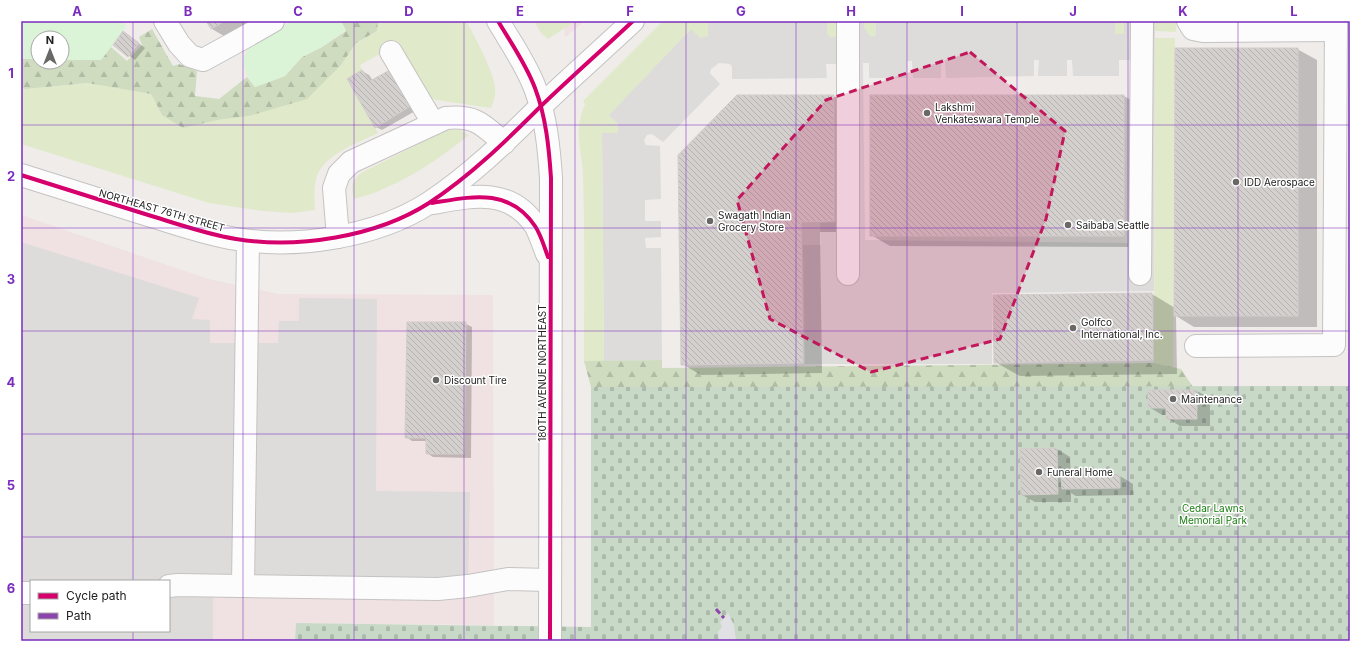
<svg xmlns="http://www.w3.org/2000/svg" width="1371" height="662" viewBox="0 0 1371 662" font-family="Inter,sans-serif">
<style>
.commercial{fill:#f0e1e2;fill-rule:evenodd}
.religious{fill:#dddcdb;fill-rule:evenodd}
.grass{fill:#e0eaca}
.forest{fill:url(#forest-firs)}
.cemetery{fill:url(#cemetery-stones)}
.park{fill:#dbf3d7}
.plaza{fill:#e1e0e4}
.shadow{fill:#0003}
.building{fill:url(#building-back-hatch);stroke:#d2cdcb}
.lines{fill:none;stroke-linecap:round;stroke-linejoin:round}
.minor-casing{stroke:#c5c3c2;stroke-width:24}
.minor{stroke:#fdfcfc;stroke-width:22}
.quiet{stroke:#8e44ad;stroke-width:3;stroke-dasharray:6 3;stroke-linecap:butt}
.cycleway-casing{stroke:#fff;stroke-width:6}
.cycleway{stroke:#d6006c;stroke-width:4}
.marked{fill:#c2185b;fill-opacity:0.2;stroke:#c2185b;stroke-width:3;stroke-dasharray:8 5;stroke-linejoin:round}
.grid{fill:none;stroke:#7b2cbf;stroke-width:1;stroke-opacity:0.55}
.poi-dot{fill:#696867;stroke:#fff;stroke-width:1.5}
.labels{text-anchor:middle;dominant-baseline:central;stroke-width:3;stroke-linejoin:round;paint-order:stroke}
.poi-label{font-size:10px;fill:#212121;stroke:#fff;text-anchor:start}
.street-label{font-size:10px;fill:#212121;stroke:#fff}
.park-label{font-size:10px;fill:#197d11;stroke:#fff}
.neatline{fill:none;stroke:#7b2cbf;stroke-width:1.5}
.grid-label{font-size:13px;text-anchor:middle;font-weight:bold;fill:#7b2cbf}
</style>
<defs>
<pattern id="forest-firs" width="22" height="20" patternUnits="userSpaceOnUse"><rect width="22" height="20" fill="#cfdcc0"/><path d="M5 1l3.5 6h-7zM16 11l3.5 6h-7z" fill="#b1bca5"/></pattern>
<pattern id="cemetery-stones" width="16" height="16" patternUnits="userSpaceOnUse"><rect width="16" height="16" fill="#c9d9c7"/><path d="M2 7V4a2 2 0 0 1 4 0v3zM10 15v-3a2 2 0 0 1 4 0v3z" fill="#acbaab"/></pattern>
<pattern id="building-back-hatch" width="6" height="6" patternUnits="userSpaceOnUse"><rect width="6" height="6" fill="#d4d0ce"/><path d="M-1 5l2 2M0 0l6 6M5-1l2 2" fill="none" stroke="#b6b2b1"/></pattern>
</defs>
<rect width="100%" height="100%" fill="#efecea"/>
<g class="commercial">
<path d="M564,21H585L565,37Z"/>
<path d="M21,215L208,279L278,294L493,295L494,625L296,623L295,641H21ZM31,581H169V631H31Z"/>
</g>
<g class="religious">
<path d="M708,21H827V33L837,21H864V27L875,37L876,21H1115V34H1124V21H1155L1154,291L992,293V364H805L803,245H821L820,223L838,222L836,64H826L827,78L732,79V67L730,64L719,63L711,69L710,73L720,84L663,142L652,134L647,135L644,140L646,145L660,146L661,199L645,200V221H661V237L645,238L646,248H661L662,360L604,361L602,133H617L618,124L608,115L691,29L708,36ZM1034,60H1039L1038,76H1067V60H1072L1073,76H1119V60H1130L1128,243L865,240L863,63H869V78H907V61H912L913,78H941V61H945L946,78L1034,76Z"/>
<path d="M21,242L199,298L192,319L210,320V343H278L279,321H299V298L377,299L376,491L470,492L468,586H213V641H21ZM31,581H169V631H31Z"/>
</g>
<g class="grass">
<path d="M378,21H466C475,37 493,70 495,87C496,94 494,101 491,108L436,100L427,96L396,45L360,65L362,70L347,80L378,133C358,143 322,155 316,179C314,190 314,200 315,210L292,213L263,211L209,203L21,144V88L26,89L87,83L151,94L162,115L217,120L249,116L341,65L356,43L377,31Z"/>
<path d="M534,21H576L548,39L541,33Z"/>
<path d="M663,21H708V36L700,38L691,29L609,115C614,121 621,124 617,133H602L604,361H584C584,299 585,237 583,176C582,148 573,132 585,104L583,101Z"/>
<path d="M827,21H837V33L835,37H830L827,33Z"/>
<path d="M864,21H876L875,37L869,35L864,27Z"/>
<rect x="1115" y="21" width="9" height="13"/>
<path d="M1155,21H1176V32L1155,31Z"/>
<path d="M1155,38H1175L1173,367L1154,363Z"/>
<path d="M447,130H460L469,135C442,156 415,176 383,189C374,194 363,196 354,199C351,186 351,182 361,173Z"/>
</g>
<g class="forest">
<path d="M341,21H378L377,31L356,43L341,65L307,99L249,116L217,120L183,128L162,115L151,94L87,83L26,89L21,88V59H38V62H62V60H101L111,47L127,61L142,45L139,37L152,29L173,66L179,64L197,71L195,96L219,99L247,77L255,87L285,76L302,57L322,47L346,31Z"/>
<path d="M662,360V368L1154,363L1181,369L1193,387H591L584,361Z"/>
</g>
<path class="cemetery" d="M1350,386V641H295L296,623L591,627V387Z"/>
<g class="park">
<path d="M21,21H123L126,27L101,60H62V38H38V59H21Z"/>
<path d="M292,21H341L346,30L322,47L302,57L285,76L255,87C224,49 263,37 292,21Z"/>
</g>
<path class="plaza" d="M728,613L734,625L736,641H719L718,632L722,627L720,622Z"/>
<g class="shadow">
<path d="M207,21H273L236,43L212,29Z"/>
<path d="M124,32L145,48L135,60L114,45Z"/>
<path d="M1297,49L1317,60V327H1194L1176,316L1177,374L1020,376L995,362L1152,294L1175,308Z"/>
<path d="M362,71L369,75L373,81L417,110L382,130L376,127Z"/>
<path d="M834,96L853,107V232H820L822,373L701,375L682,364Z"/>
<path d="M1124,96L1143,107V247L890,246L871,235Z"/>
<path d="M408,323L466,324L472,327L471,458L433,457L427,453V441H412L406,437Z"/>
<path d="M1149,391H1197L1210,398V426H1180L1167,418V415H1162L1149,407Z"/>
<path d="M1057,449L1070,457L1071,477L1120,476L1133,484V495L1076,496L1071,493V502H1035L1022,495Z"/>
</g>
<g class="building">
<path d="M206,21H225L211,29Z"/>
<path d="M123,31L139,43L128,57L113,45Z"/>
<path d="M1175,48H1298V316H1174Z"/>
<path d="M362,70L370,81L390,70L411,106L375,128L347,79Z"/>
<path d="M737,95H834V221L801,222L803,363L681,365L678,155Z"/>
<rect x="870" y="95" width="254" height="141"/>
<path d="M1152,293L1153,360L994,363L993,295Z"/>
<path d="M407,322H466L464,454H426V438H405Z"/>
<path d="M1148,390H1197V419H1166V408H1148Z"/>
<path d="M1057,448L1058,494L1021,495L1020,449Z"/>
<path d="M1120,475V488L1062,489L1061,477Z"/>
</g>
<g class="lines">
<defs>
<g id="minor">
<path d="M165,21L179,44L190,56L203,60L245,37L273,21"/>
<path d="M498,21C511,43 526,64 535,88C546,117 549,148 551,178L550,641"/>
<path d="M848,21V274"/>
<path d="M1188,21L1193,29L1203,31L1336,30"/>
<path d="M391,52L433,123"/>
<path d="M21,175C62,188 104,201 145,214C175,223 205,234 236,239C297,249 376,237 429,203C470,176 505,142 540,107C570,78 602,50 633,21"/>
<path d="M433,203C471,196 509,187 535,225C540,234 543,244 547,254"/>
<path d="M338,237L334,188L339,174L351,162L446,118C476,115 483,125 504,143"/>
<path d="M1140,274L1142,21"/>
<path d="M1196,346L1334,345L1336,21"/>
<path d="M169,586L178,585L438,589L468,586L508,579L550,580"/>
<path d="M243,586L248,241"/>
<path d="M21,593H31"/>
</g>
</defs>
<use href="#minor" class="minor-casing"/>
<use href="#minor" class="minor"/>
<path class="quiet" d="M716,609L724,618"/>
<defs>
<g id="cycleway">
<path d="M498,21C511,43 526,64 535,88C546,117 549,148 551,178L550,641"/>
<path d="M21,175C62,188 104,201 145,214C175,223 205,234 236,239C297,249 376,237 429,203C470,176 505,142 540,107C570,78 602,50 633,21"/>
<path d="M432,203C470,197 509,187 535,226C541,235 544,246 548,257"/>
</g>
</defs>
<use href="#cycleway" class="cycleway-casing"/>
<use href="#cycleway" class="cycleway"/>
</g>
<path class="marked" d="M970,52L1065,131L1046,219L1000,339L871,372L770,319L737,200L826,100Z"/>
<path class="grid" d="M133,21V581M243,21V641M354,21V641M464,21V641M575,21V641M686,21V641M796,21V641M907,21V641M1017,21V641M1128,21V641M1238,21V641M21,125H1350M21,228H1350M21,331H1350M21,434H1350M21,537H1350M133,631V641"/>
<g class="poi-dot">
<circle cx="927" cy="113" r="4"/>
<circle cx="1236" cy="182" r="4"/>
<circle cx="710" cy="221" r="4"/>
<circle cx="1068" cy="225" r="4"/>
<circle cx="1073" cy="328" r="4"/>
<circle cx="436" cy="380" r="4"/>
<circle cx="1173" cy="399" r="4"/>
<circle cx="1039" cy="472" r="4"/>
</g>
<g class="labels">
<g class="poi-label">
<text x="935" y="107">Lakshmi<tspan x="935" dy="12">Venkateswara Temple</tspan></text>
<text x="1244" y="182">IDD Aerospace</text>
<text x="718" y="215">Swagath Indian<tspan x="718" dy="12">Grocery Store</tspan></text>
<text x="1076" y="225">Saibaba Seattle</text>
<text x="1081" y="322">Golfco<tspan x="1081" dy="12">International, Inc.</tspan></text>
<text x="444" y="380">Discount Tire</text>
<text x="1181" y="399">Maintenance</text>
<text x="1047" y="472">Funeral Home</text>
</g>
<g class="street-label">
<text transform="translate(162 210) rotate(16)">NORTHEAST 76TH STREET</text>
<text transform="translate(542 373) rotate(-90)">180TH AVENUE NORTHEAST</text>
</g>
<g class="park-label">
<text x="1213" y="508">Cedar Lawns<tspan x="1213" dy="12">Memorial Park</tspan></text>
</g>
</g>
<rect width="1371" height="662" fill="none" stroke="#ffffff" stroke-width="44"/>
<rect x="30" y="580" width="140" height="52" fill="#ffffff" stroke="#a6a6a6"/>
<rect x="38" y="593" width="20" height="6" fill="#d6006c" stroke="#a6a6a6"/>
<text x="66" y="600" font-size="12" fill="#212121">Cycle path</text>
<rect x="38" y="613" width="20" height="6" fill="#8e44ad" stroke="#a6a6a6"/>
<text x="66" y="620" font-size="12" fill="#212121">Path</text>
<g transform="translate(50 50)"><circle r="19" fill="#ffffff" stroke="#a6a6a6"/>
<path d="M0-3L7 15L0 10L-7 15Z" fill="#696867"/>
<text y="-6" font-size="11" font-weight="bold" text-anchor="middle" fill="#212121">N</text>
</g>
<rect x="22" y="22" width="1327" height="618" class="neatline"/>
<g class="grid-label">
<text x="77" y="16">A</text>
<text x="188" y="16">B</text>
<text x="298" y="16">C</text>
<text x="409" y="16">D</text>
<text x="520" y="16">E</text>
<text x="630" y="16">F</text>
<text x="741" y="16">G</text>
<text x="851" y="16">H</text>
<text x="962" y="16">I</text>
<text x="1073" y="16">J</text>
<text x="1183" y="16">K</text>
<text x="1294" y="16">L</text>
<text x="11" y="78">1</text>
<text x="11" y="181">2</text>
<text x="11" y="284">3</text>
<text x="11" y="387">4</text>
<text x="11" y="490">5</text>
<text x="11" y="593">6</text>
</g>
</svg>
